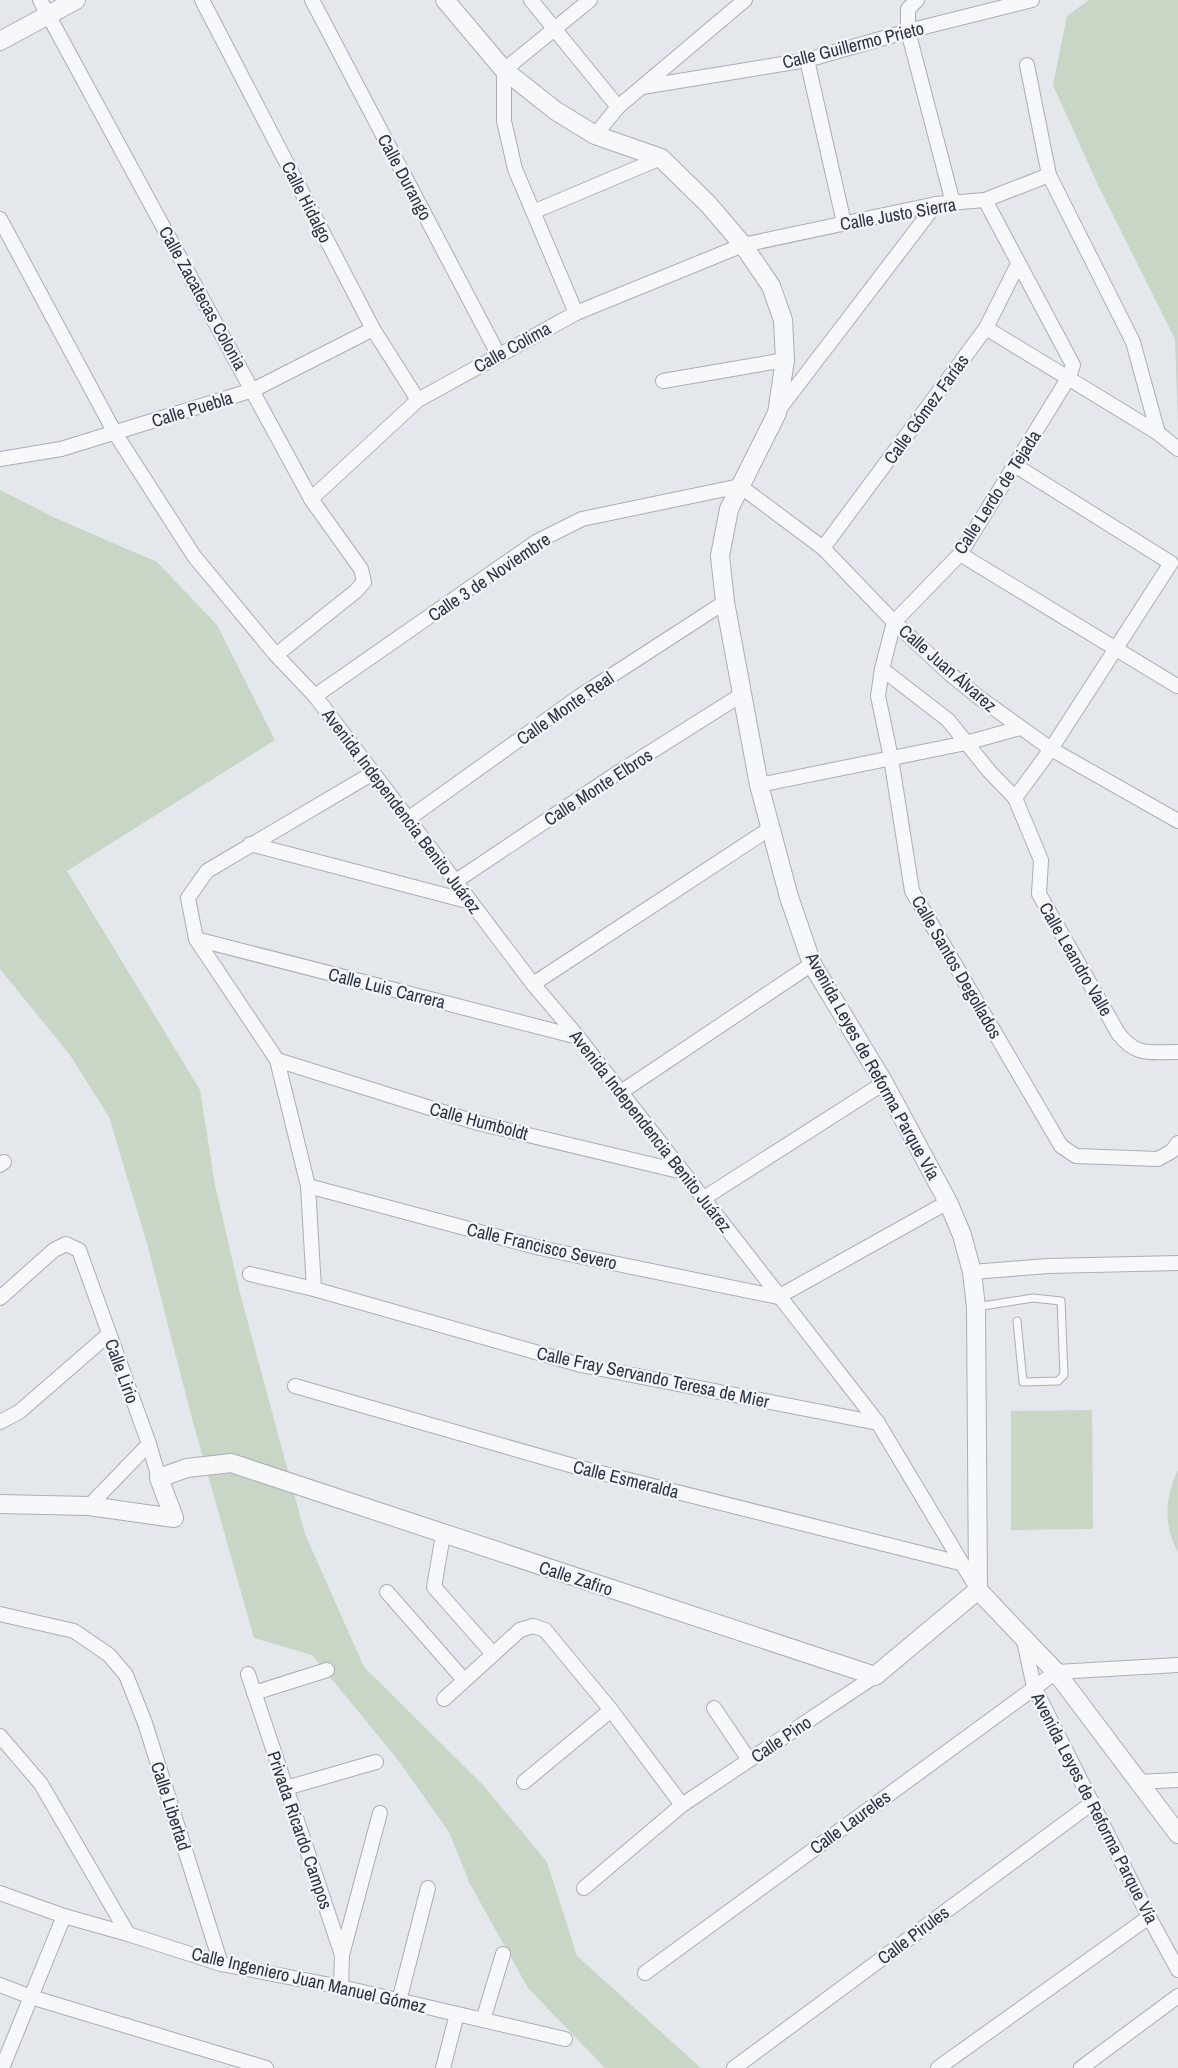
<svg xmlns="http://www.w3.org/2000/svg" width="1178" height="2068" viewBox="0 0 1178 2068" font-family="'Archivo Narrow',sans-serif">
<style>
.green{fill:#c9d6c5}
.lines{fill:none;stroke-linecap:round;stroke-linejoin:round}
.service-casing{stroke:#a9aeb7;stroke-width:9}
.minor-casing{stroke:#a9aeb7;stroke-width:16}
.tertiary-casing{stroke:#a9aeb7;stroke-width:20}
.service{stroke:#f7f8fa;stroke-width:7}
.minor{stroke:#f7f8fa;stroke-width:14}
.tertiary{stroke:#f7f8fa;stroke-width:18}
.labels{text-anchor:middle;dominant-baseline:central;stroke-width:4.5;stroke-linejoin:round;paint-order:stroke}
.street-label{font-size:18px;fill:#2b3445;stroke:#f4f6f9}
</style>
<rect width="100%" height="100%" fill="#e4e7ec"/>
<g class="green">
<path d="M1089,0H1178V423L1175,339L1098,185L1053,85L1067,16Z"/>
<path d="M0,490L53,517L157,562L217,625L275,740L67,871L200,1090L215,1185L241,1297L305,1534L364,1667L483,1785L547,1862L577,1956L701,2068H605L528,1988L470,1884L449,1832L398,1760L312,1655L254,1638L191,1415L148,1247L109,1117L70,1055L0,969Z"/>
<path d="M1092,1410L1093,1529L1011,1530V1411Z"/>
<path d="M1178,1470V1552C1163,1527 1165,1496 1178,1470Z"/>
</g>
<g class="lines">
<defs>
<path id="service" d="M976,1307L1033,1298L1061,1301L1064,1375L1058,1381L1023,1382L1017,1321"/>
<g id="minor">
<path d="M40,0L311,499L361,569L364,582L356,591L276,655"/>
<path d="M202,0L373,329L418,400"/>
<path d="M312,0L498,354"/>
<path d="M531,0L618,107L595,135"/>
<path d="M917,0L908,9V31L953,203"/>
<path d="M807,60L844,223"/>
<path d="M1027,65L1049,175L1133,342L1158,433"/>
<path d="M642,87L807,60L908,31L1032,0"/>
<path d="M618,107L745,0"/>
<path d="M985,200L1073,365L1069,377L960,554L894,622L882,669L878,696L891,758L912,891L1061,1146L1076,1156L1158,1159L1172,1151L1178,1143"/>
<path d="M533,212L661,158"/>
<path d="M0,219L115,433L194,556L276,655L315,696L533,984L578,1037L878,1423L978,1590"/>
<path d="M576,313L515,169L504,121V70L590,0"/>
<path d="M986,328L1158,433L1178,449"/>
<path d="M663,381L785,360"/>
<path d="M777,412L936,204"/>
<path d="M0,459L61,449L253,390L373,329"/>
<path d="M311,499L418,400L576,313L743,245L936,204L985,200L1049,175"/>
<path d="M823,548L986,328L1018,264"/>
<path d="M960,554L1177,686"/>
<path d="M882,669L948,720L989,771L1015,798L1041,860L1039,894L1118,1033C1136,1057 1150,1052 1178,1052"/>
<path d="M315,696L536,542L582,519L740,486L823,548L894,622L950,674L981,699L1051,749L1178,821"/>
<path d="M759,785L966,743L1020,728"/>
<path d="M1015,798L1051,749L1171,563L1016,466"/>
<path d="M408,819L580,696L725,602"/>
<path d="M250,844L471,902"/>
<path d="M456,881L619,772L741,695"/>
<path d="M196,939L578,1037"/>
<path d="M533,984L772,827"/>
<path d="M277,1060L478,1123L683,1172"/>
<path d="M621,1092L812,964"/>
<path d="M0,1165L4,1162"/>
<path d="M308,1186L540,1248L778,1297L948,1202"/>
<path d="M704,1198L884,1083"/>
<path d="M972,1272L1048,1266L1178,1263"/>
<path d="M250,1274L314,1289L581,1365L878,1423"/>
<path d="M314,1289L308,1186L277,1060L196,939L188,898L207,871L373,773"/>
<path d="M0,1298L54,1250L66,1244L79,1250L149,1444L159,1478"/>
<path d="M295,1386L577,1467L960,1563"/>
<path d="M0,1422L19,1412L109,1334"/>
<path d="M89,1506L149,1444"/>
<path d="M443,1535L434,1587L493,1654"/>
<path d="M387,1592L464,1680"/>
<path d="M0,1614L74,1631L109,1655L126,1675L145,1723L221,1964"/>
<path d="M1024,1641L1034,1687L1149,1917L1178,1970"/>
<path d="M248,1674L342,1955L341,1987"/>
<path d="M254,1693L327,1670"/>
<path d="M444,1699L520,1630L533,1626L545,1630L611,1710L682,1805"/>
<path d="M714,1708L749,1760"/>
<path d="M0,1736L41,1784L128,1934"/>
<path d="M524,1782L611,1710"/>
<path d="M1137,1782L1178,1780"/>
<path d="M286,1788L376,1762"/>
<path d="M584,1888L682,1805L875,1676"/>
<path d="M0,1893L64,1916L128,1934L221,1964L341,1987L565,2039"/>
<path d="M342,1955L380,1813"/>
<path d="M645,1973L1056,1672L1178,1665"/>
<path d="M0,1985L31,1997L266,2068"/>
<path d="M399,2001L428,1888"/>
<path d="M483,2020L503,1954"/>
<path d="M2,2068L64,1916"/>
<path d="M443,2068L457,2014"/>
<path d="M734,2068L1092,1803"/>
<path d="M938,2068L1149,1917"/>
<path d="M1081,2068L1178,1996"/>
</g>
<g id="tertiary">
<path d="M445,0L504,70L556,111L595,135L661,158L709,205L743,245L771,286L783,320L785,360L777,413L729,509L720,556L725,602L759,785L789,897L812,964L884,1083L948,1202L962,1235L972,1272L976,1307L978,1590"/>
<path d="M0,41L76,0"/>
<path d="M0,1504L89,1506L174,1518L159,1478L187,1468L231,1463L875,1676L978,1590"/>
<path d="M978,1590L1056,1672L1178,1834"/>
</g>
</defs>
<use href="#service" class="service-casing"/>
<use href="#minor" class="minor-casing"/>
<use href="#tertiary" class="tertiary-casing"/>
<use href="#service" class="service"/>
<use href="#minor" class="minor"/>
<use href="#tertiary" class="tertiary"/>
</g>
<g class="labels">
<g class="street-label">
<text transform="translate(853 45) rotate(-14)">Calle Guillermo Prieto</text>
<text transform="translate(405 177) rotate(62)">Calle Durango</text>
<text transform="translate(307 202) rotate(63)">Calle Hidalgo</text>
<text transform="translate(898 214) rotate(-10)">Calle Justo Sierra</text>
<text transform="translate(203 298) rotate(61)">Calle Zacatecas Colonia</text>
<text transform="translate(512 347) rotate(-29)">Calle Colima</text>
<text transform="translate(192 409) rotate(-17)">Calle Puebla</text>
<text transform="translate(926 409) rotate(-54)">Calle Gómez Farías</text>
<text transform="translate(997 492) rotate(-57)">Calle Lerdo de Tejada</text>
<text transform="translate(489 577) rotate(-34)">Calle 3 de Noviembre</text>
<text transform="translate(948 668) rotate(41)">Calle Juan Álvarez</text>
<text transform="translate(565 708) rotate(-35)">Calle Monte Real</text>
<text transform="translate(598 787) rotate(-33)">Calle Monte Elbros</text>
<text transform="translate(402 811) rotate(53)">Avenida Independencia Benito Juárez</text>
<text transform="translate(1076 959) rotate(60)">Calle Leandro Valle</text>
<text transform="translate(957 967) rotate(60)">Calle Santos Degollados</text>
<text transform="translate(387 988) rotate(14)">Calle Luis Carrera</text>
<text transform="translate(873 1066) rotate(61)">Avenida Leyes de Reforma Parque Vía</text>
<text transform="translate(479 1121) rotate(15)">Calle Humboldt</text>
<text transform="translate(651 1131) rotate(52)">Avenida Independencia Benito Juárez</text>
<text transform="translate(542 1246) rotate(13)">Calle Francisco Severo</text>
<text transform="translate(122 1371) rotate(70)">Calle Lirio</text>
<text transform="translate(653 1377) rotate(12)">Calle Fray Servando Teresa de Mier</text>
<text transform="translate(626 1479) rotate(14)">Calle Esmeralda</text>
<text transform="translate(576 1578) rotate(18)">Calle Zafiro</text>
<text transform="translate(781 1739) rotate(-34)">Calle Pino</text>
<text transform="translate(171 1806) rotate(72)">Calle Libertad</text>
<text transform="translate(1095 1808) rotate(63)">Avenida Leyes de Reforma Parque Vía</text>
<text transform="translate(850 1822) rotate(-36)">Calle Laureles</text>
<text transform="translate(300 1830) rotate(71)">Privada Ricardo Campos</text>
<text transform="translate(913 1935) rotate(-37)">Calle Pirules</text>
<text transform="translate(309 1980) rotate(13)">Calle Ingeniero Juan Manuel Gómez</text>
</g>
</g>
</svg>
